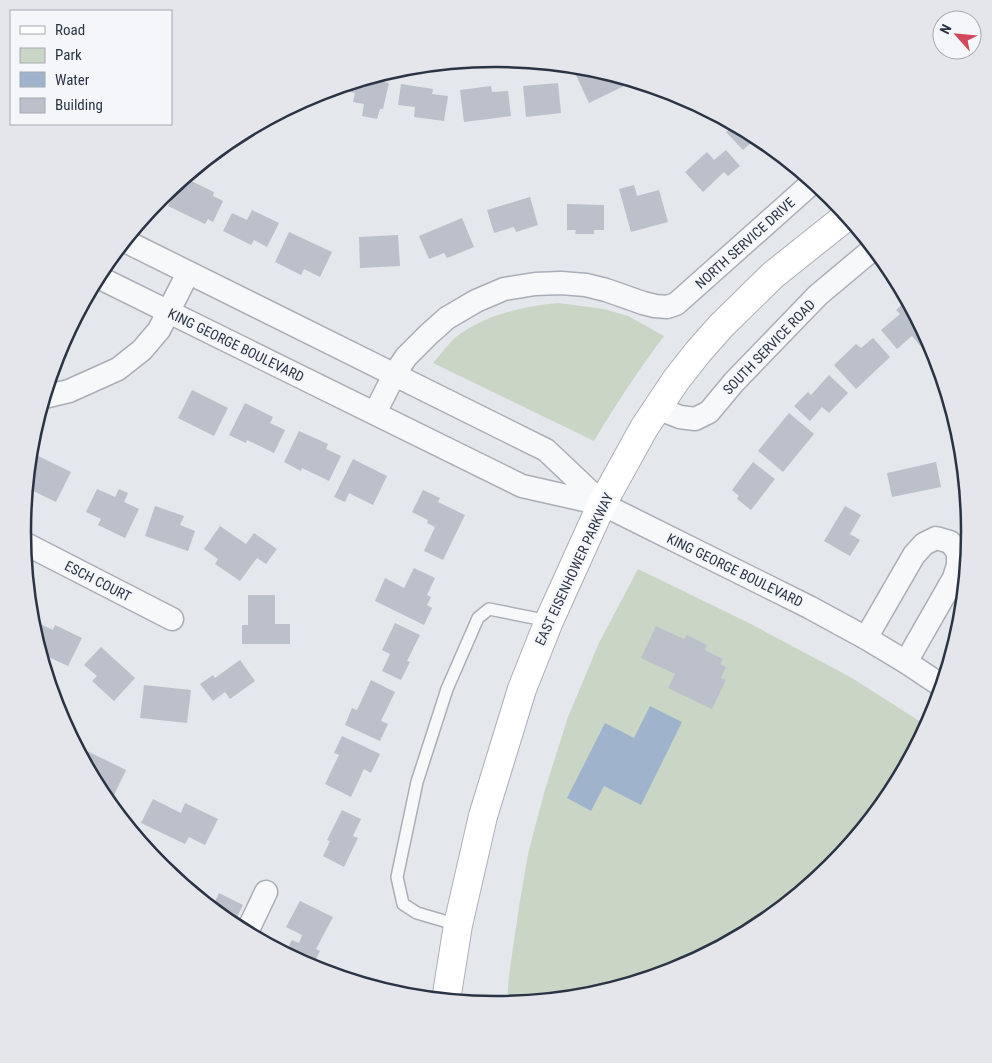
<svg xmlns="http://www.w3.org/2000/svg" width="992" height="1063" viewBox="0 0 992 1063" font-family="'Roboto Condensed',sans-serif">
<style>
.green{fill:#c9d6c5}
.water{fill:#9fb4cc}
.building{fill:#bbc0ca}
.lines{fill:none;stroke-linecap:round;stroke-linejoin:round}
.lane-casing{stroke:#a9aeb7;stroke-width:14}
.street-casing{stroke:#a9aeb7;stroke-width:25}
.secondary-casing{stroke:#a9aeb7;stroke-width:30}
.lane{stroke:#f7f8fa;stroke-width:11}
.street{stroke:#f7f8fa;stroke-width:22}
.secondary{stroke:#fff;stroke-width:28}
.labels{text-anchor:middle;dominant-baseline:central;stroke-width:5;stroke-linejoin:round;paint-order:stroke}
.street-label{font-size:14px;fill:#2b3445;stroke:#f4f6f9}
.rim{fill:none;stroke:#2b3445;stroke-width:2.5}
</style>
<rect width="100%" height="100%" fill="#e4e7ec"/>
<g class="green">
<path d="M558,303L604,309L628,316L664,336C638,371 616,404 594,441L433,363C441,354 448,344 456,337C485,315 523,306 558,303Z"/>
<path d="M638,569L751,624L852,678L927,726L890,795L831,867L759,925L677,969L588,996L507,1004L509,975L519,907L528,854L544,793L568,717L599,643Z"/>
</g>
<path class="water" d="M650,706L682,722L641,805L604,786L591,811L567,798L605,723L634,738Z"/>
<g class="building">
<path d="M587,67L622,77L626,85L589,103L575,73Z"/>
<path d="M367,78L389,83L383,109H380L377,119L362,116L364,104L353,102L355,93L340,90L341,86Z"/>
<path d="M558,83L561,113L526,117L523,86Z"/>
<path d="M401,84L433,89L432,94L448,96L444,121L414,117L415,107L398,105Z"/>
<path d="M491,86L492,92L508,91L511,116L464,122L460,90Z"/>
<path d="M735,125L759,138L763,141L757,146L753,141L743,150L726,132Z"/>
<path d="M726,150L740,166L728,176L724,172L703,192L685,172L707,152L714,160Z"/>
<path d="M185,178L214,192L213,196L223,201L213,222L208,219L205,224L168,206L180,182Z"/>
<path d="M634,185L637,196L659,190L668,222L631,232L619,189Z"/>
<path d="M530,197L538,225L516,232L514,227L494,233L487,210Z"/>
<path d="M567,204L604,205V230H594V234H575L576,230H567Z"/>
<path d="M252,210L279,223L267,247L254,240L251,245L223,231L232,213L247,220Z"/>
<path d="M462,218L474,247L447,258L444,253L429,259L419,236Z"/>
<path d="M289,232L332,252L320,277L304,269L301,275L275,262Z"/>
<path d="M398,235L400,266L360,268L359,237Z"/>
<path d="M907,300L933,349L927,354L912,336L897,349L881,330L900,314L896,310Z"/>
<path d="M873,338L890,357L856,389L834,365L856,344L861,348Z"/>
<path d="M829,375L848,393L829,413L822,407L810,421L794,406L808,392L811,395Z"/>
<path d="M192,390L228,408L214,436L178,418Z"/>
<path d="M245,403L273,417L270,423L285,430L274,453L247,440L246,443L229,435Z"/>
<path d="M789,413L814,434L783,472L758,451Z"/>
<path d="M299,431L328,444L326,449L341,456L329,481L302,468L301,471L284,462Z"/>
<path d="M30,452L71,472L56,502L27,488Z"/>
<path d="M353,459L387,476L373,505L349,493L345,502L334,497Z"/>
<path d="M753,462L775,479L751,510L737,499L739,496L732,490Z"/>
<path d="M936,462L941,487L892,497L887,473Z"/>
<path d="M97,489L115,497L119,489L128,493L124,502L139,509L125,538L98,525L101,519L86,512Z"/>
<path d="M423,490L440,498L438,502L465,515L443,560L424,551L435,527L427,523L428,520L412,512Z"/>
<path d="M155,506L184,516L180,525L195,531L188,551L145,536Z"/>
<path d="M845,506L861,515L850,534L860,540L850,556L824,541Z"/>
<path d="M220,526L246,544L254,533L277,549L266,564L257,558L240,581L215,564L218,559L204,549Z"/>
<path d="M414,568L435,578L427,595L431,597L427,605L432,608L424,625L375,601L385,578L404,588Z"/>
<path d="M248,595H275V624H290V644H242V625H248Z"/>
<path d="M36,622L53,630L55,625L82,638L68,666L40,653L33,629Z"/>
<path d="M395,623L420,635L407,661L410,662L401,680L382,671L390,654L382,650Z"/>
<path d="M656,626L684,639L687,635L707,645L705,650L723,659L720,664L726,667L721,678L726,680L712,709L668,688L675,674L641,658Z"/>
<path d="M101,647L135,678L114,701L92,681L97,676L84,665Z"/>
<path d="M240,660L255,681L230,699L225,692L213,701L200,684L213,675L215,678Z"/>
<path d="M371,680L395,692L381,721L388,724L380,741L345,725L352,708L357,710Z"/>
<path d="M144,685L191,690L187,723L140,718Z"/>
<path d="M342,736L380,754L371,773L364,769L351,797L325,784L339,755L334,753Z"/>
<path d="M83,749L126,770L114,795L99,788L80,754Z"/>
<path d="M153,799L181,813L185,803L218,819L205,845L189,837L185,844L141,823Z"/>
<path d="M342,810L361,819L353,836L358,838L344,867L323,856L330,841L327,840Z"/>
<path d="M219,893L243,905L233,925L212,908Z"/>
<path d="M300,901L333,917L316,949L320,951L312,967L285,953L292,940L299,943L302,935L286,927Z"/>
</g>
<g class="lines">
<defs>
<path id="lane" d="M458,925L417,913L403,904L397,877L417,782L447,689L478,618L489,609L549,621"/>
<g id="street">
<path d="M125,241L546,450L602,503"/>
<path d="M98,277L522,486L602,504L809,607L866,638L906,662L942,686"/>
<path d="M44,397L69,391L118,369L142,350L159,330L188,273"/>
<path d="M657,408L680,417L695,419L709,412L734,382L818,295L873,249"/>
<path d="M375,413L394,375L406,357L429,334L447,318L476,301L504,289L535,284L561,283L586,285L606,290L643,303L655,306L667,307L676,304L813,182"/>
<path d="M24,543L172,619"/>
<path d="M866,638L914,555L924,544L936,538L950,542L958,552V565L954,578L906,662"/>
<path d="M247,932L266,892"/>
</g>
<path id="secondary" d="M446,1000L458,925L483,816L522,689L549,621L602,504L644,428L676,380L698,352L721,326L773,275L847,216"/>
</defs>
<use href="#lane" class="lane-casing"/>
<use href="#street" class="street-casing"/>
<use href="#secondary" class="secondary-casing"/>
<use href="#lane" class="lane"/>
<use href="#street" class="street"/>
<use href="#secondary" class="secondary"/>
</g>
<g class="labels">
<g class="street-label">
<text transform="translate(745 243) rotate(-42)">NORTH SERVICE DRIVE</text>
<text transform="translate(236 345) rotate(26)">KING GEORGE BOULEVARD</text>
<text transform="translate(769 347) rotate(-46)">SOUTH SERVICE ROAD</text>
<text transform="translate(574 569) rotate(-65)">EAST EISENHOWER PARKWAY</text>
<text transform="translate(735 570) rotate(26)">KING GEORGE BOULEVARD</text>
<text transform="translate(98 581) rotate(27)">ESCH COURT</text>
</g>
</g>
<path d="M0 0H992V1063H0ZM495 67H497A464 464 0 0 1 961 531V532A464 464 0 0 1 497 996H495A464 464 0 0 1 31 532V531A464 464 0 0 1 495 67Z" fill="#e4e6eb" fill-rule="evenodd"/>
<path class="rim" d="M495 67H497A464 464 0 0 1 961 531V532A464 464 0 0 1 497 996H495A464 464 0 0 1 31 532V531A464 464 0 0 1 495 67Z"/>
<rect x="10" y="10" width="162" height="115" fill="#f4f6f9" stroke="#a4a8b1"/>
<rect x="20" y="26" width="25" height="8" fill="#ffffff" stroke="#a4a8b1"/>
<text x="55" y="35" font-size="15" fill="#2b3445">Road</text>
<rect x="20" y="48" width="25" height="15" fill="#c9d6c5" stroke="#a4a8b1"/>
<text x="55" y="60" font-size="15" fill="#2b3445">Park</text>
<rect x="20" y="72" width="25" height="15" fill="#9fb4cc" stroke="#a4a8b1"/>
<text x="55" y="85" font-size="15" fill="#2b3445">Water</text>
<rect x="20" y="98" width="25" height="15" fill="#bbc0ca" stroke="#a4a8b1"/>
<text x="55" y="110" font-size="15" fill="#2b3445">Building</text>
<g transform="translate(957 35) rotate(297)"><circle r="24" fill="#f4f6f9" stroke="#a4a8b1"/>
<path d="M0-4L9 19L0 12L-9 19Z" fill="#d1495b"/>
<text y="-8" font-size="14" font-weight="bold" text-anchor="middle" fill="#2b3445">N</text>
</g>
</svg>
